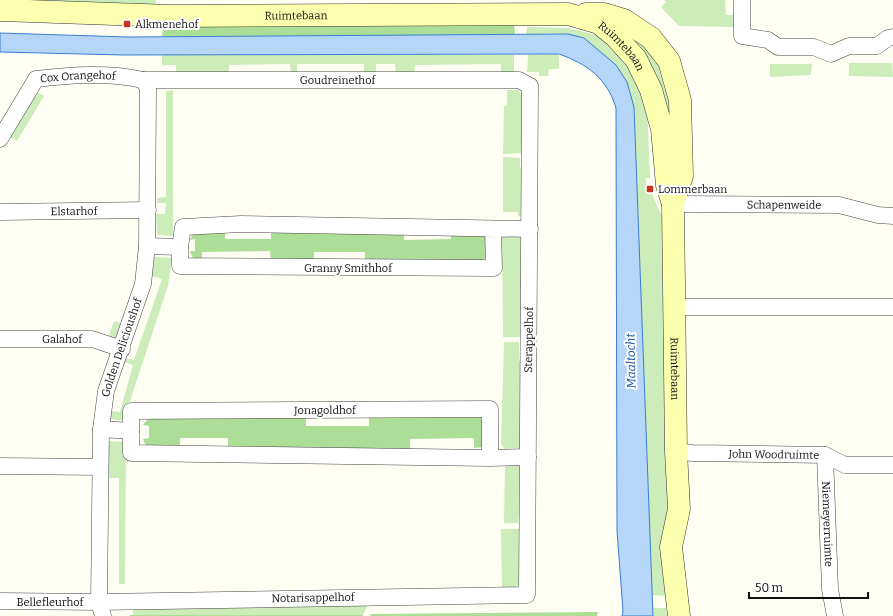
<svg xmlns="http://www.w3.org/2000/svg" width="893" height="616" viewBox="0 0 893 616" font-family="Bitter,serif">
<style>
.green{fill:#ccecba}
.forest{fill:#adde98}
.water{fill:#b5d5f9;stroke:#397ed3}
.lines{fill:none;stroke-linecap:round;stroke-linejoin:round}
.street-casing{stroke:#434343;stroke-width:17}
.secondary-casing{stroke:#323232;stroke-width:23}
.street{stroke:#fff;stroke-width:16}
.secondary{stroke:#fcffae;stroke-width:22}
.poi-dot{fill:#c73221;stroke:#fff;stroke-width:1.5}
.labels{text-anchor:middle;dominant-baseline:central;stroke-width:4;stroke-linejoin:round;paint-order:stroke}
.street-label{font-size:11px;fill:#101010;stroke:#fff}
.poi-label{font-size:11px;fill:#101010;stroke:#fff;text-anchor:start}
.water-label{font-size:12px;font-style:italic;fill:#1250a9;stroke:#fff}
</style>
<rect width="100%" height="100%" fill="#fffef3"/>
<g class="green">
<path d="M0,0H156V4L11,5Z"/>
<path d="M664,0H725L726,15H735L734,27L679,26L661,7L666,2Z"/>
<path d="M615,20L666,66L677,151L657,77L646,56Z"/>
<path d="M527,27L567,28L593,34L608,42L628,61L647,103L650,178H646V187H651C652,199 660,209 664,221L669,510L667,596L652,595L634,107L584,38L568,34L526,35Z"/>
<path d="M559,54V69H549L548,76H539V72H527L528,55Z"/>
<path d="M162,55H514V75H501V64L415,65L414,75H396L395,64H376V75L364,74V64H297V74H291L290,64L229,65V75L176,74V65H162Z"/>
<path d="M849,63H892L893,77L849,76Z"/>
<path d="M770,64H812L811,75L770,77Z"/>
<path d="M173,90V236L157,235L156,214H165L166,203H157V198L166,197V91Z"/>
<path d="M507,90H518L522,95L525,153L503,154L504,106L507,105Z"/>
<path d="M37,92L44,96L17,141L10,137Z"/>
<path d="M503,157L520,158V167L525,168L521,215L518,217V212H503Z"/>
<path d="M502,236H524L523,337H503Z"/>
<path d="M154,257L172,258L168,286L131,398L127,421L110,419L111,411L120,412L133,365L124,362L125,358L134,360L162,279L151,276Z"/>
<path d="M114,321L123,324L117,341L108,338Z"/>
<path d="M504,342H519V361H524V445L519,448L505,449L501,444Z"/>
<path d="M107,441L126,442L125,584H119V478H108Z"/>
<path d="M505,462L520,463L524,514H519L518,523H504Z"/>
<path d="M501,529H523V579C517,589 512,589 502,590Z"/>
<path d="M133,603L368,604L363,615H133Z"/>
<path d="M652,608H666L667,616H653Z"/>
</g>
<g class="forest">
<path d="M163,24H514L515,35L162,37Z"/>
<path d="M199,229L225,230V239H271V230L404,231V240L451,239V231L484,234L488,240L487,256L480,262H365V252H314V262L271,261L270,251L202,252V261C194,260 192,258 190,251H195V239L190,240L192,235Z"/>
<path d="M154,416H306V426H369V416L480,417L484,420L483,447L474,448V438L410,439V449L228,448V438H180V448L151,447L145,444L143,439L149,438V426L143,425L146,421Z"/>
<path d="M598,612L597,616H370L371,614Z"/>
<rect x="130" y="615" width="233" height="1"/>
</g>
<path class="water" d="M0,33L128,37L568,34L584,38L616,65L627,82L634,107L653,616H622L623,611L617,531L616,108C607,78 587,64 559,54L123,55L0,52Z"/>
<g class="lines">
<defs>
<g id="street">
<path d="M742,0V36L768,40L778,47H814L831,54L849,46H877L888,38L893,37"/>
<path id="s1" d="M0,139L36,79C70,75 109,72 143,80H519L530,86L527,595L99,602L0,601"/>
<path id="s2" d="M673,204L839,205L878,215L893,216"/>
<path id="s3" d="M0,212L148,210"/>
<path d="M493,229L494,268L180,266V247L183,227L241,224L530,229"/>
<path d="M147,246L180,247"/>
<path d="M675,307H893"/>
<path id="s4" d="M0,339H92L122,349"/>
<path d="M101,429L131,431"/>
<path id="s5" d="M676,451L692,453L825,455L845,465H893"/>
<path id="s6" d="M825,455L830,589L835,616"/>
<path d="M490,458V409L131,411V453L490,458L528,457"/>
<path d="M0,466L100,467"/>
<path id="s7" d="M103,616L99,602L101,429L106,391L143,284L147,246L148,88L143,80"/>
</g>
<g id="secondary">
<path id="s8" d="M0,10L171,16L568,14L599,23L615,36L636,59L651,90L662,129L667,185L673,204L676,451L679,509L671,547L679,616"/>
<path d="M586,14H604L624,20L651,38L669,61L680,100L682,176L673,204"/>
</g>
</defs>
<use href="#street" class="street-casing"/>
<use href="#secondary" class="secondary-casing"/>
<use href="#street" class="street"/>
<use href="#secondary" class="secondary"/>
</g>
<g class="poi-dot">
<rect x="123" y="20" width="8" height="8" rx="2"/>
<rect x="646" y="185" width="8" height="8" rx="2"/>
</g>
<g class="labels">
<g class="street-label">
<text stroke="none"><textPath href="#s8" startOffset="296">Ruimtebaan</textPath></text>
<text stroke="none"><textPath href="#s8" startOffset="633">Ruimtebaan</textPath></text>
<text stroke="none"><textPath href="#s1" startOffset="112">Cox Orangehof</textPath></text>
<text stroke="none"><textPath href="#s1" startOffset="372">Goudreinethof</textPath></text>
<text stroke="none"><textPath href="#s2" startOffset="111">Schapenweide</textPath></text>
<text stroke="none"><textPath href="#s3" startOffset="74">Elstarhof</textPath></text>
<text x="348" y="268">Granny Smithhof</text>
<text stroke="none"><textPath href="#s4" startOffset="62">Galahof</textPath></text>
<text transform="translate(529 340) rotate(-89)">Sterappelhof</text>
<text stroke="none"><textPath href="#s7" startOffset="272">Golden Delicioushof</textPath></text>
<text stroke="none"><textPath href="#s8" startOffset="968">Ruimtebaan</textPath></text>
<text x="325" y="410">Jonagoldhof</text>
<text stroke="none"><textPath href="#s5" startOffset="98">John Woodruimte</textPath></text>
<text stroke="none"><textPath href="#s6" startOffset="69">Niemeyerruimte</textPath></text>
<text transform="translate(313 598) rotate(-1)">Notarisappelhof</text>
<text x="50" y="602">Bellefleurhof</text>
</g>
<g class="poi-label">
<text x="135" y="24">Alkmenehof</text>
<text x="658" y="189">Lommerbaan</text>
</g>
<g class="water-label">
<text transform="translate(631 361) rotate(-91)">Maaltocht</text>
</g>
</g>
<path d="M749 592v6h119v-6" fill="none" stroke="#101010" stroke-width="2"/>
<text x="755" y="592" font-size="12" fill="#101010" stroke="#ffffff" stroke-width="3" paint-order="stroke">50 m</text>
</svg>
